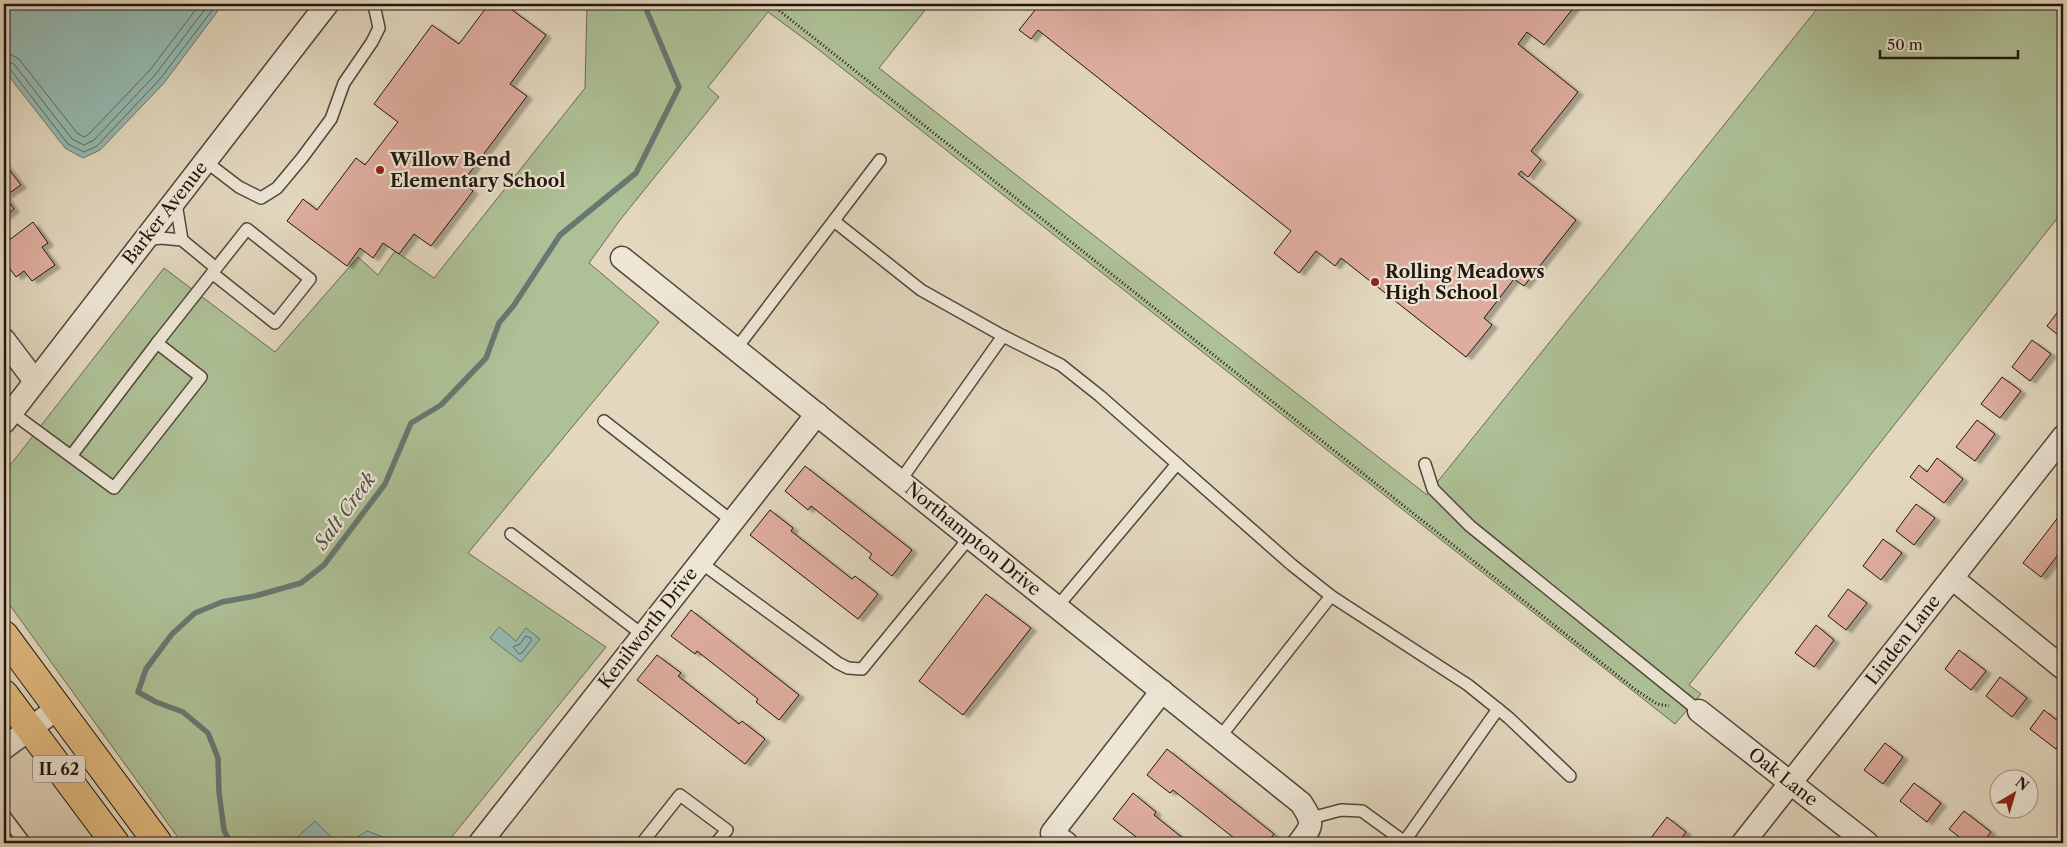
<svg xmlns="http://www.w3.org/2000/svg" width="2067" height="847" viewBox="0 0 2067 847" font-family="'Libre Caslon Text',serif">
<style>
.green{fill:#aec096;stroke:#686a52}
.water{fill:#95bab2;stroke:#677871}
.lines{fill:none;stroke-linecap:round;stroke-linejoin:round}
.shore{stroke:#5b6860;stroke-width:1}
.stream{stroke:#677871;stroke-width:5.5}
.building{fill:#dfad9f;stroke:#21150f;filter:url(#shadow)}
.lane-casing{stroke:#52463b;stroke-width:14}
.street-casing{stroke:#52463b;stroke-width:25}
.primary-casing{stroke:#21150f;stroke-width:30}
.path{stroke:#21150f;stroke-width:3;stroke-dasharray:1 2.5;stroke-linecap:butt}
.lane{stroke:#ede6d5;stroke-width:11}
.street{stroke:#ede6d5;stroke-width:22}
.primary{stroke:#e2bc80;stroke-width:28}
.poi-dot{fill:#8f2418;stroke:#ede6d5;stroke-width:2}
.labels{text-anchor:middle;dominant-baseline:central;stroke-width:4.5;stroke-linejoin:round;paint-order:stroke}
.shield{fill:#ede6d5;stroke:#5e544a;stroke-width:1}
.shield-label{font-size:16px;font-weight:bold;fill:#21150f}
.poi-label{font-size:18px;font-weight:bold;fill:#21150f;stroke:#ede6d5;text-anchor:start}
.street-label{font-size:18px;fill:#21150f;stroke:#ede6d5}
.water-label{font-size:19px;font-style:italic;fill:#4a4f48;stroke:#ede6d5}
</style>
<defs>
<filter id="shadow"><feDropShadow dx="5.5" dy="3" stdDeviation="1" flood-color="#0004"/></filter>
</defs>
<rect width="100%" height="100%" fill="#e3d8bf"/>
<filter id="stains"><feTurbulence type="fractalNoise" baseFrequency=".004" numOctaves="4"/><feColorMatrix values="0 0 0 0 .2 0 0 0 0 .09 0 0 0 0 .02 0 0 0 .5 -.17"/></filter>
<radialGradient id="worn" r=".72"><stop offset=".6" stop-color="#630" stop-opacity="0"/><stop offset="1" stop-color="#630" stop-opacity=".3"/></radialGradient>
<path class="green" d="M587,4H930L879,68L1427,495L1821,4H2060L2063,6V211L1689,685L1701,694L1675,724L814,46L768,12L708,87L719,97L620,220L589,263L659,322L468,553L606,647L450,839V843H182L4,597V473L164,268L275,352L358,257L378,275L395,251L434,278L585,88Z"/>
<g class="water">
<path d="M7,4H223L164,83L100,150L83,158L65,148L4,70V8Z"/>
<path d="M499,627L516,641L526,628L540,639L521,662L490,638Z"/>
<path d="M315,821L337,843H293L292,842Z"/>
<path d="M367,831L397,842V843H348Z"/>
</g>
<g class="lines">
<g class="shore">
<path d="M4,54L12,55L19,59L77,133L84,137L89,134L150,70L200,4"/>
<path d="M4,61L14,64L72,139L84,145L94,140L155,75L209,4"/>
<path d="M4,67L10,69L68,144L84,152L97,146L160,79L217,4"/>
<path d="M526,636L531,638V641L522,653L519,654L513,647L520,644Z"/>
</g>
<path class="stream" d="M230,843L224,830L219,792L218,758L208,733L183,712L156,702L138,692L146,669L172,634L195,613L222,602L255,596L301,583L324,565L385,484L411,423L441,405L486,358L499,323L514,305L560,235L636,173L679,87L644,4"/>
</g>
<g class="building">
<path d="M489,4H504L546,35L510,84L527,96L462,183L473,191L431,246L414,234L399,254L383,243L373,258L360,248L347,266L287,221L303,199L317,210L356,158L365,165L398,122L374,104L432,25L459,44Z"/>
<path d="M1040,4H1573L1575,6L1544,45L1527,32L1518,44L1578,92L1531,151L1541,160L1528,177L1521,171L1518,174L1576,220L1524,286L1514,279L1484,318L1492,325L1466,357L1341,258L1335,266L1316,251L1299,273L1274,253L1291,231L1038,30L1031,39L1019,30Z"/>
<path d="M4,163L21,185L5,196L14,209L4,217Z"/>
<path d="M33,222L48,243L42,247L55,265L32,281L24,271L16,277L4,261V244Z"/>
<path d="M2063,305V339L2047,326Z"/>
<path d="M2032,340L2051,354L2030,381L2012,367Z"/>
<path d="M2002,377L2021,391L2000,418L1981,404Z"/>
<path d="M1977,420L1995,434L1975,461L1956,447Z"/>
<path d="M1937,458L1963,479L1944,503L1910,477L1919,465L1927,472Z"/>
<path d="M805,466L912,550L892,576L869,558L872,554L811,506L808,510L785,491Z"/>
<path d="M1916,504L1935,518L1914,545L1896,531Z"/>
<path d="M770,510L793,528L791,531L852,579L855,576L878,594L858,619L750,535Z"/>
<path d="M2063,511V548L2041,577L2023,563Z"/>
<path d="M1883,539L1902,553L1881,580L1863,566Z"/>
<path d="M1848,589L1867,603L1846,630L1828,616Z"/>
<path d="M986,594L1031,628L963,715L919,681Z"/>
<path d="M691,610L799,695L779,720L756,702L758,699L697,651L695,654L671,636Z"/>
<path d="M1816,625L1834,640L1814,667L1795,653Z"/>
<path d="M1959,650L1986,671L1971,690L1945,669Z"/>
<path d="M657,655L681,673L678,676L739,724L742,721L765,739L745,764L637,680Z"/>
<path d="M2000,677L2027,698L2012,717L1986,696Z"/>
<path d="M2044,710L2063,725V741L2056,749L2030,729Z"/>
<path d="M1885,743L1903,757L1883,784L1864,770Z"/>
<path d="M1167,749L1274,834L1267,843H1234L1231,841L1234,838L1173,790L1170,793L1147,775Z"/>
<path d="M1914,783L1941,803L1927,822L1900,801Z"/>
<path d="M1133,793L1156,812L1154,815L1189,843H1144L1113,819Z"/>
<path d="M1964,811L1991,832L1982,843H1967L1949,829Z"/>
<path d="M1667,817L1686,832L1678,843H1647Z"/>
</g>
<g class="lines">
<defs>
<g id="lane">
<path d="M205,161L239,187L261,198L277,188L302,158L331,119L344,83L372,42L379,28L374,5L372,4"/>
<path d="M176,203L182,240"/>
<path d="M834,221L921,290L1003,336L1061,365L1100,396L1292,565L1331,596L1468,685L1509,718L1570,776"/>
<path d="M146,240L161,238L182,240L216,268"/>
<path d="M736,349L880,160"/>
<path d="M11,412L114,488L201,377L157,343L247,229L310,279L275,323L212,273"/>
<path d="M604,421L732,521"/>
<path d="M71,456L157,343"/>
<path d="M1425,464L1433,489L1470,526L1699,711"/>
<path d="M900,481L1003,336"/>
<path d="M511,534L643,635"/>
<path d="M700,562L838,663L848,668L862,669L970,537"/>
<path d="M1057,607L1177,464"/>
<path d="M1220,737L1331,596"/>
<path d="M4,815L25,843"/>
<path d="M1311,818L1341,810L1362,811L1406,843"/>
<path d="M1404,842L1498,709"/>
<path d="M642,843L680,795L727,830L716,843"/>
</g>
<g id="street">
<path d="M622,258L1301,803C1314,823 1313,825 1299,843"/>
<path d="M4,340L35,381"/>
<path d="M4,422L327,4"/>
<path d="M1952,578L2063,668"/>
<path d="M1699,711L1867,843"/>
<path d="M4,748L58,708"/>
<path d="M480,843L817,414"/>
<path d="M1066,843L1052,833L1162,691"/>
<path d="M1743,843L2063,437"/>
</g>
<g id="primary">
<path d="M4,635L158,843"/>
<path d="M4,694L115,843"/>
</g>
</defs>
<use href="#lane" class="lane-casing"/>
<use href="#street" class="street-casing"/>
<use href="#primary" class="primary-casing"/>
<path class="path" d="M771,4L1636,690L1657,704L1669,706"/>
<use href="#lane" class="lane"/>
<use href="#street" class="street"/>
<use href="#primary" class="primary"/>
</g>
<g class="poi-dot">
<circle cx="380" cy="170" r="5"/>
<circle cx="1375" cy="282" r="5"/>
</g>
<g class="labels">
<rect class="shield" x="33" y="755.5" width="52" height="27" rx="4"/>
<g class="shield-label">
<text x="59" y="769">IL 62</text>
</g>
<g class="poi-label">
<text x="390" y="160">Willow Bend<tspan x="390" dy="21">Elementary School</tspan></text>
<text x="1385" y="272">Rolling Meadows<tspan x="1385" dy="21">High School</tspan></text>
</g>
<g class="street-label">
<text transform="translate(165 213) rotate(-52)">Barker Avenue</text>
<text transform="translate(973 539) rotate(39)">Northampton Drive</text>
<text transform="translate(648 628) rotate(-52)">Kenilworth Drive</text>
<text transform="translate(1903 640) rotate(-52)">Linden Lane</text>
<text transform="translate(1783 777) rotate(38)">Oak Lane</text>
</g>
<g class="water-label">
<text transform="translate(345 511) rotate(-54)">Salt Creek</text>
</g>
</g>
<rect width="2067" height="847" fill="none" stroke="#e3d8bf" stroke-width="20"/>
<rect x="5" y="5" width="2057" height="837" fill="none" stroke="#21150f" stroke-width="2.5"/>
<rect x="10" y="10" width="2047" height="827" fill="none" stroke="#21150f"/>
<g transform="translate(2014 794) rotate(38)"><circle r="24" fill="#ede6d5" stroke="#9b9286"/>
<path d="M0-4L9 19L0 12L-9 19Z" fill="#8f2418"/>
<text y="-8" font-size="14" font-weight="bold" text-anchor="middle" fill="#21150f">N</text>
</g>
<path d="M1880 50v8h138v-8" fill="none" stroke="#21150f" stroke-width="2.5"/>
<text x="1887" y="50" font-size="15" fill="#21150f" stroke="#ede6d5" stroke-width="4" paint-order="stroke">50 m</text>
<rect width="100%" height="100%" filter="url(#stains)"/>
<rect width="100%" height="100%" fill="url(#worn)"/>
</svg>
